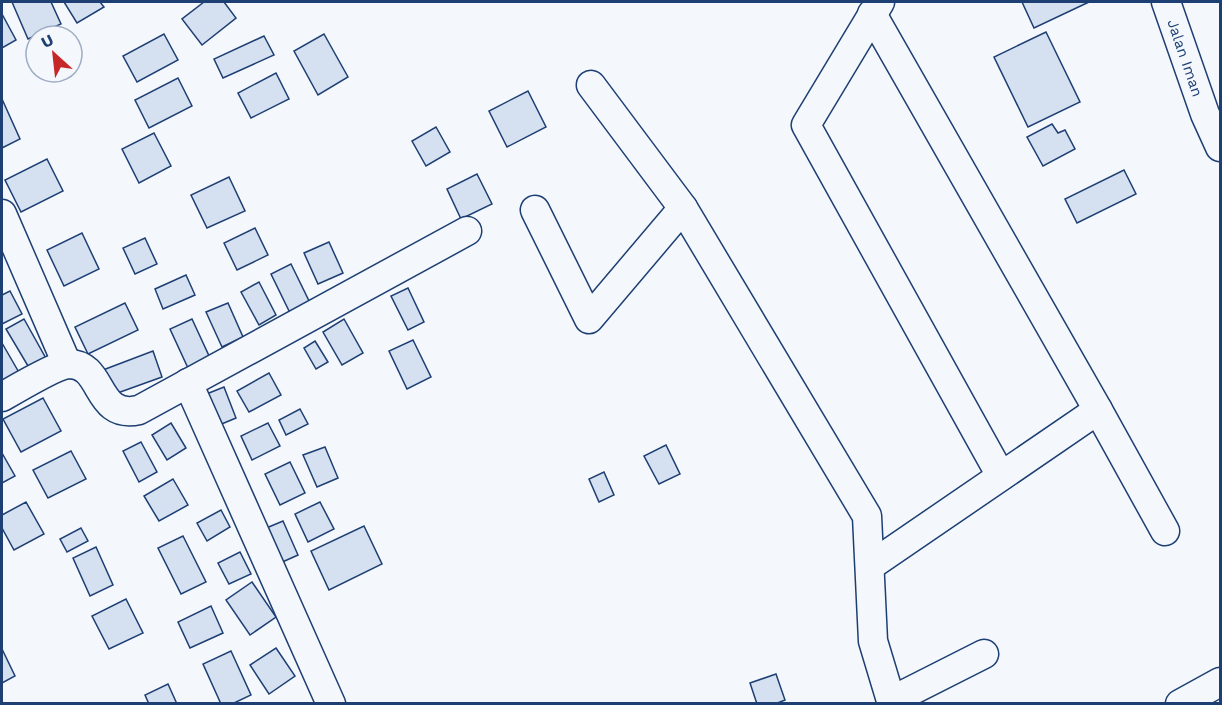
<svg xmlns="http://www.w3.org/2000/svg" width="1222" height="705" viewBox="0 0 1222 705" font-family="'Work Sans',sans-serif">
<style>
.building{fill:#d5e0f0;stroke:#1d3f73;stroke-width:1.5}
.lines{fill:none;stroke-linecap:round;stroke-linejoin:round}
.minor-casing{stroke:#1d3f73;stroke-width:31}
.minor{stroke:#f4f7fb;stroke-width:28}
.labels{text-anchor:middle;dominant-baseline:central;stroke-width:4.5;stroke-linejoin:round;paint-order:stroke}
.street-label{font-size:15px;fill:#1d3f73;stroke:#f4f7fb}
</style>
<rect width="100%" height="100%" fill="#f4f7fb"/>
<g class="building">
<path d="M12,2H51L61,24L28,39Z"/>
<path d="M64,2H100L104,7L77,23Z"/>
<path d="M204,2H224L236,18L202,45L182,19Z"/>
<path d="M1022,2H1089L1034,28Z"/>
<path d="M2,14L16,40L2,48Z"/>
<path d="M1046,32L1080,102L1028,127L994,57Z"/>
<path d="M164,34L178,60L137,82L123,56Z"/>
<path d="M324,34L348,77L318,95L294,51Z"/>
<path d="M264,36L274,55L223,78L214,59Z"/>
<path d="M276,73L289,99L251,118L238,93Z"/>
<path d="M178,78L192,106L149,128L135,100Z"/>
<path d="M528,91L546,127L507,147L489,111Z"/>
<path d="M2,99L20,139L2,148Z"/>
<path d="M1052,124L1058,133L1065,130L1075,149L1043,166L1027,137Z"/>
<path d="M436,127L450,152L426,166L412,141Z"/>
<path d="M154,133L171,166L139,183L122,149Z"/>
<path d="M47,159L63,191L21,212L5,180Z"/>
<path d="M1124,170L1136,194L1077,223L1065,199Z"/>
<path d="M477,174L492,204L461,219L447,189Z"/>
<path d="M229,177L245,211L207,228L191,195Z"/>
<path d="M255,228L268,255L237,270L224,243Z"/>
<path d="M82,233L99,269L64,286L47,250Z"/>
<path d="M145,238L157,264L135,274L123,248Z"/>
<path d="M329,242L343,273L318,284L304,253Z"/>
<path d="M291,264L312,307L292,317L271,274Z"/>
<path d="M186,275L195,295L163,309L155,289Z"/>
<path d="M259,282L276,315L259,325L241,292Z"/>
<path d="M408,288L424,322L408,330L391,296Z"/>
<path d="M10,291L22,314L2,324V295Z"/>
<path d="M125,303L138,330L88,354L75,327Z"/>
<path d="M228,303L243,337L222,347L206,312Z"/>
<path d="M24,319L48,362L31,371L6,329Z"/>
<path d="M192,319L210,358L188,368L170,329Z"/>
<path d="M344,319L363,353L342,365L323,332Z"/>
<path d="M413,340L431,377L407,389L389,351Z"/>
<path d="M315,341L328,362L316,369L304,348Z"/>
<path d="M2,343L21,376L2,387Z"/>
<path d="M153,351L162,377L112,395L103,370Z"/>
<path d="M269,373L281,395L249,412L237,391Z"/>
<path d="M224,387L236,418L212,428L199,397Z"/>
<path d="M43,398L61,431L21,452L3,419Z"/>
<path d="M300,409L308,424L286,435L279,420Z"/>
<path d="M171,423L186,448L167,460L152,435Z"/>
<path d="M268,423L280,446L252,460L241,436Z"/>
<path d="M141,442L157,472L139,482L123,451Z"/>
<path d="M666,445L680,474L659,484L644,456Z"/>
<path d="M325,447L338,478L317,487L303,455Z"/>
<path d="M71,451L86,479L48,498L33,470Z"/>
<path d="M2,453L15,476L2,483Z"/>
<path d="M290,462L305,493L280,505L265,474Z"/>
<path d="M604,472L614,495L599,502L589,479Z"/>
<path d="M173,479L188,505L159,521L144,496Z"/>
<path d="M26,502L44,534L14,550L2,528V515Z"/>
<path d="M320,502L334,529L308,542L295,514Z"/>
<path d="M221,510L230,527L207,541L197,523Z"/>
<path d="M283,521L298,555L278,564L264,529Z"/>
<path d="M364,526L382,564L329,590L311,551Z"/>
<path d="M81,528L88,541L67,552L60,539Z"/>
<path d="M183,536L206,582L181,594L158,548Z"/>
<path d="M96,547L113,585L90,596L73,558Z"/>
<path d="M240,552L251,574L229,584L218,563Z"/>
<path d="M252,582L276,617L250,635L226,600Z"/>
<path d="M126,599L143,633L109,649L92,616Z"/>
<path d="M211,606L223,633L190,648L178,622Z"/>
<path d="M276,648L295,676L269,694L250,665Z"/>
<path d="M2,649L15,676L2,683Z"/>
<path d="M231,651L251,695L232,704H221L203,664Z"/>
<path d="M776,674L785,700L775,704H757L750,683Z"/>
<path d="M168,684L177,704H149L145,695Z"/>
</g>
<g class="lines">
<defs>
<g id="minor">
<path d="M880,2L806,125L1001,476"/>
<path d="M1166,2L1205,114L1220,147"/>
<path d="M872,14L1098,410"/>
<path d="M591,85L683,208"/>
<path d="M535,210L589,319L683,208L867,516L873,641L892,704"/>
<path d="M2,214L67,364"/>
<path d="M188,383L331,704"/>
<path d="M2,397C14,390 57,365 68,364C105,363 94,420 139,410L467,231"/>
<path d="M870,566L1098,410L1165,531"/>
<path d="M891,701L984,654"/>
<path d="M1180,704L1220,682"/>
</g>
</defs>
<use href="#minor" class="minor-casing"/>
<use href="#minor" class="minor"/>
</g>
<g class="labels">
<g class="street-label">
<text transform="translate(1185 58) rotate(71)">Jalan Iman</text>
</g>
</g>
<rect width="1222" height="705" fill="none" stroke="#1d3f73" stroke-width="6"/>
<g transform="translate(54 54) rotate(333)"><circle r="28" fill="#f4f7fb" stroke="#9eadc5" stroke-width="1.5"/>
<path d="M0-4.5L10 22L0 15L-10 22Z" fill="#c62828"/>
<text y="-9" font-size="16" font-weight="bold" text-anchor="middle" fill="#1d3f73">U</text>
</g>
</svg>
